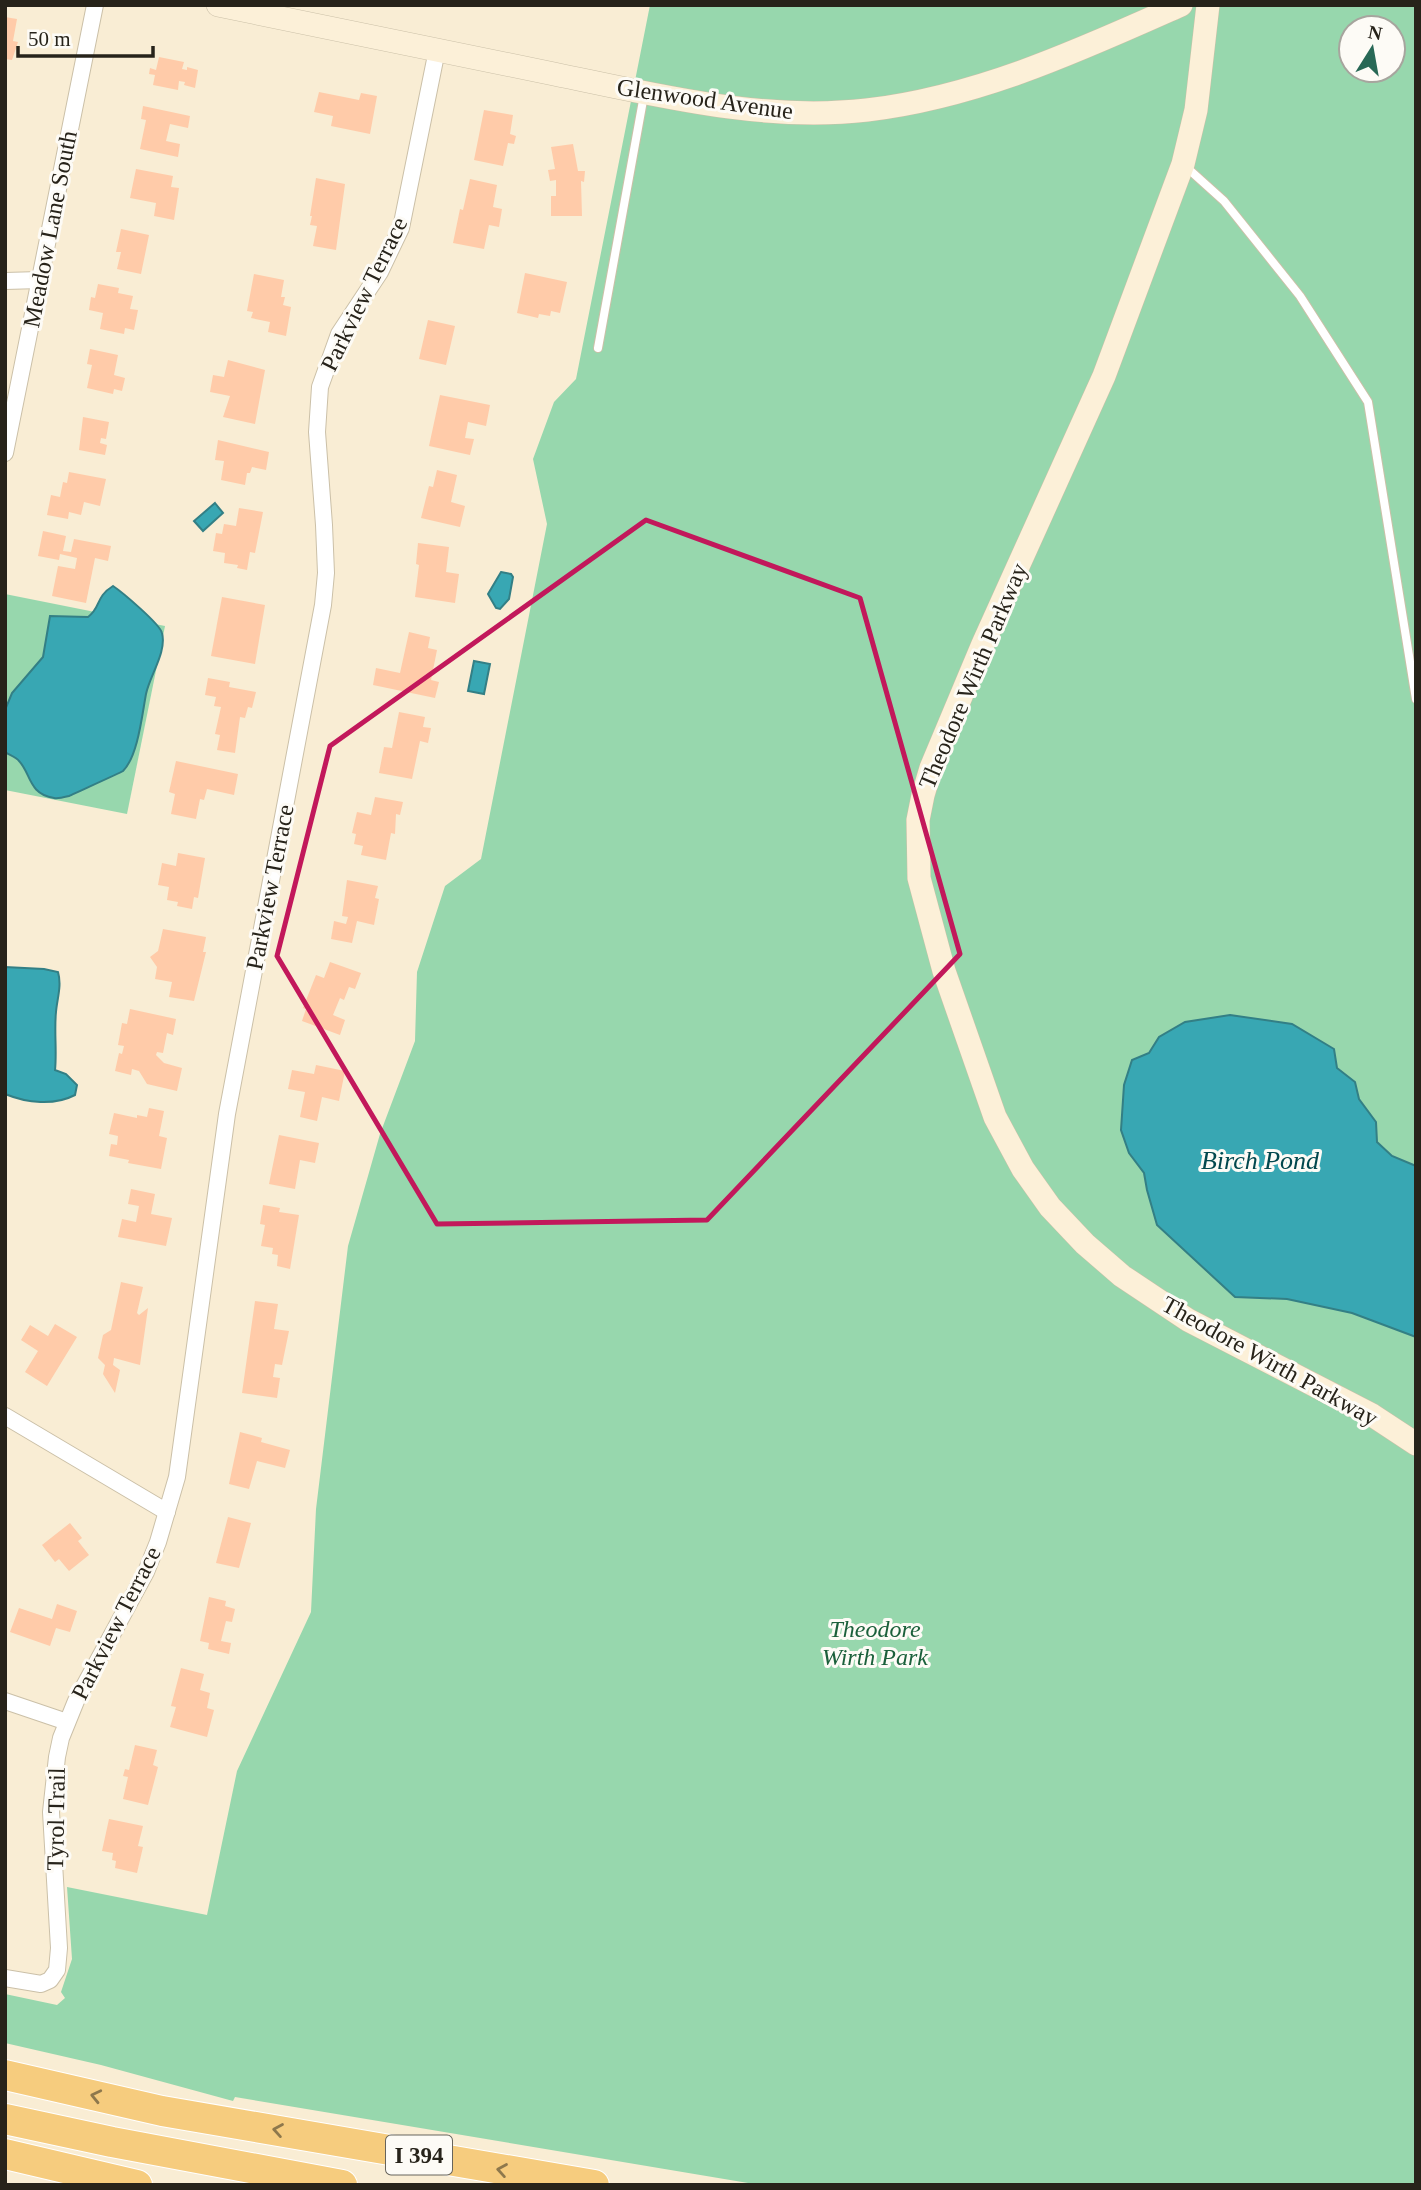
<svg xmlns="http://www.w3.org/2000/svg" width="1421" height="2190" viewBox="0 0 1421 2190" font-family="'Times New Roman',serif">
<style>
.green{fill:#97d7ad;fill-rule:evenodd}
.water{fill:#38a7b3;stroke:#337f85;stroke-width:2}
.building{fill:#ffcba9}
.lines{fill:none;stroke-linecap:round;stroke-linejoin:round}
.lane-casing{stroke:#cbc0a8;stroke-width:10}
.street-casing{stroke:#cbc0a8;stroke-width:18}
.secondary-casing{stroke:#cbc0a8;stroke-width:24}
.highway-casing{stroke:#fff;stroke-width:32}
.lane{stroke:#fff;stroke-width:8}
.street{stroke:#fff;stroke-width:16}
.secondary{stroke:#fcf0d8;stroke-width:23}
.highway{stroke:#f6cc7e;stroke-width:30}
.oneway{stroke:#8e784c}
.marked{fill:none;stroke:#c2185b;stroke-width:5;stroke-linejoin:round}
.labels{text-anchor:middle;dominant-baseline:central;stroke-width:6;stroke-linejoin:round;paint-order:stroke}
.shield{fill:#fdfbf6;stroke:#67645c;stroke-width:2}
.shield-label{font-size:23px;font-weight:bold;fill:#27231a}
.street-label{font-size:24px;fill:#27231a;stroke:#fdfbf6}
.park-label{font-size:24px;font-style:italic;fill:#1b603b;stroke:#fdfbf6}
.water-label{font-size:26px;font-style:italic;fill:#03484e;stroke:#fdfbf6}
</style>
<rect width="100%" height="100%" fill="#f9edd4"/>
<g class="green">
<path d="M650,5H1416V2185H760L235,2097L233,2101L101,2065L5,2043V1994L57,2005L65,1998L61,1992L72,1959L67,1887L207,1915L237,1771L311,1612L316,1509L348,1246L380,1134L415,1041L417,972L445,886L481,859L547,524L533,459L554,402L576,379ZM1351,28H1393V70H1351Z"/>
<path d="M5,594L165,626L127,814L5,790Z"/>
</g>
<g class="water">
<path d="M215,503L223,513L203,531L194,521Z"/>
<path d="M501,572L511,574L513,577L509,599L500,609L496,608L488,594Z"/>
<path d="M113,586C122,592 160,624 162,633C167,652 150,675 146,694C142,715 138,756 123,771C120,773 75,793 69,796C65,797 58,799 54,798C28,794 31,773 19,761C16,757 9,755 5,752V710L12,693L43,657L50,616L88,617C101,608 95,597 113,586Z"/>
<path d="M474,661L490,664L484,694L468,691Z"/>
<path d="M5,967L44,969L58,972C62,986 57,999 56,1012C54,1031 57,1051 55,1070L66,1074L77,1085L75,1095C54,1106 27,1103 5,1094Z"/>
<path d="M1230,1015L1292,1024L1334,1049L1337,1068L1355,1082L1359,1099L1376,1122L1377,1142L1392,1156L1416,1166V1337L1352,1313L1287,1299L1235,1297L1157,1225L1147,1190L1144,1173L1129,1153L1121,1130L1124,1085L1132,1060L1149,1053L1159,1037L1185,1022Z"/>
</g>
<g class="building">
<path d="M5,17L17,19L13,41L18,42L12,60L5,59Z"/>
<path d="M159,57L184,62L182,69L187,70V67L198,70L195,88L184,85L185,82L179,81L178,90L153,85L155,75L149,74L150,68L156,70Z"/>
<path d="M319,92L359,100L361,93L377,96L370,134L331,126L333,116L314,112Z"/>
<path d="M143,106L190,116L188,128L170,124L166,141L180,144L178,157L140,149L146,120L141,119Z"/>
<path d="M484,110L513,115L510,134L516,136L514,144L508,143L503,166L474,160Z"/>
<path d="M573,144L578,171H585L584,182L581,181L582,216H551V196H556V180L550,181L548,170L555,169L551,147Z"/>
<path d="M136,169L173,176L171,187L179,188L174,220L154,216L156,203L130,198Z"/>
<path d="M316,178L345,184L336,250L313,246L317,226L310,225L312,216H310Z"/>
<path d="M470,179L497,185L493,207L502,209L499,227L489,225L484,249L453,243L460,209L463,210Z"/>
<path d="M121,229L149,235L141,274L117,269L121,252H116Z"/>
<path d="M525,273L567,282L560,313L551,311L550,316L539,314L538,318L517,313Z"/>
<path d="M254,274L284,280L281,297H285L283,305L291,307L286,336L268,332L270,322L251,318L253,312L247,311Z"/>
<path d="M98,284L119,288L118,293L133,296L130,309L138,310L134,330L125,328L124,334L100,329L103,313L89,310L91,297L95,298Z"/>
<path d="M428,320L455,326L446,365L419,359Z"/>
<path d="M90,349L118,355L114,375L125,378L122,391L114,389L113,394L87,388L92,365L87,364Z"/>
<path d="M228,360L265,370L255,424L223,417L230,396L210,392L213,375L224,377Z"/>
<path d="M440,395L490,405L486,426L468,422L465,438L474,439L470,455L429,446Z"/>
<path d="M83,417L109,422L106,439L101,438L100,443L107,445L105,455L79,450Z"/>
<path d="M218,440L269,452L266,470L252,467L250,473H247L245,485L221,480L224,461L215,460Z"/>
<path d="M437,470L457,475L451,502L465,506L460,527L421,518L429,486L433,487Z"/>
<path d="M69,472L106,479L100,506L84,502L81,515L69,512L68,519L47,515L51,495L60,497L63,482L67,483Z"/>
<path d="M239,508L263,512L255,553L250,552L247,570L237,568L238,565L224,563L225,553L213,551L216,533L222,534L224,524L236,526Z"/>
<path d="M43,531L66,536L63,551L71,552L74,539L111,546L108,561L95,558L86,603L52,596L58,566L75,569L77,558L60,554L59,560L38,556Z"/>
<path d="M418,543L449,547L446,572L459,574L455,603L415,597L419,565L416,564Z"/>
<path d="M222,597L265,605L255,664L211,656Z"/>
<path d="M409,632L430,637L428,648L437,650L431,680L439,682L435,698L373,685L376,668L400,673Z"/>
<path d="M208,678L230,682L229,687L256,692L252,708L248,707L245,718L240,717L235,753L217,750L220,735L215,734L221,707L214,706L216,697L205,695Z"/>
<path d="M399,712L425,717L423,727L431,728L428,743L420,741L412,779L379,773L384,747L392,748Z"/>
<path d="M176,761L238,774L234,795L207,789L204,800L200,799L196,819L171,814L175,794L169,792Z"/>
<path d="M375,797L403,802L400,815L396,814L395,834L391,833L386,860L361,855L363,846L354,844L356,834L352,833L357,812L371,815Z"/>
<path d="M178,853L205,858L198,898L194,897L192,909L177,906L178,902L167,900L169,887L158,885L162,863L176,866Z"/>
<path d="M347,880L378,886L375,898L379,899L374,925L357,921L352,943L331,939L334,921L346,924L348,917L342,916Z"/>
<path d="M163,929L206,937L203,952H206L194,1001L169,997L172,982L155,979L157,967L150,957L158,951Z"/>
<path d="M330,962L361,973L355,989L349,987L344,1000L340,998L333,1015L345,1020L340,1035L302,1021L306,1009L303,1008L316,975L324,978Z"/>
<path d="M130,1009L176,1019L173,1035L167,1033L163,1053L157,1052L156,1055L164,1063L182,1068L177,1091L147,1084L139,1071L132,1069L131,1075L115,1071L119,1053L122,1054L124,1046L118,1045L122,1023L127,1024Z"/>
<path d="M316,1065L345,1071L339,1101L322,1097L317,1121L300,1117L305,1092L288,1089L292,1070L314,1074Z"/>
<path d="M149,1108L164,1111L159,1136L167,1138L161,1169L128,1163L129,1160L109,1156L111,1144L117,1145L118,1136L109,1134L114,1113L137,1118V1115L147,1117Z"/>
<path d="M279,1135L319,1143L315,1163L300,1160L295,1189L269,1184Z"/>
<path d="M131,1189L155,1194L151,1214L172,1218L166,1246L118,1237L122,1219L136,1222L139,1206L128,1204Z"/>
<path d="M263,1205L280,1208L279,1212L299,1215L290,1269L277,1266L278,1255L272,1254L273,1248L261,1246L265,1225L260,1224Z"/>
<path d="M121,1282L143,1287L137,1313L139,1315L148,1308L140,1365L114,1358L113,1365L120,1370L115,1393L103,1374L105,1365L98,1358L103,1335L111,1330Z"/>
<path d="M255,1301L278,1304L274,1329L289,1331L282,1365L275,1364L273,1377L280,1378L277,1398L242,1393Z"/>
<path d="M55,1324L77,1337L47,1386L25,1372L38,1351L21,1340L30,1325L48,1336Z"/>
<path d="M240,1432L262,1438L261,1442L290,1450L285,1468L257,1461L249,1489L229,1484Z"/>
<path d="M228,1517L251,1523L239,1568L216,1563Z"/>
<path d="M70,1523L82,1538L78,1541L89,1555L69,1571L59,1559L55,1562L42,1545Z"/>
<path d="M209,1597L226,1601L225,1606L235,1609L232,1622L226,1621L221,1641L231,1643L229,1654L208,1649L209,1643L200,1641Z"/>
<path d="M57,1604L77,1611L70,1632L56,1628L50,1646L10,1632L19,1608L52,1619Z"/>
<path d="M181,1668L204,1674L200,1690L210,1693L207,1708L214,1710L207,1737L170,1727L176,1707L171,1706Z"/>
<path d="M135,1745L157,1750L153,1765L158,1767L148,1805L123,1799L128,1777L123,1776L125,1769L129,1770Z"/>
<path d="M109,1819L143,1826L138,1846L143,1847L137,1873L115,1868L116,1861L112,1860L113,1853L102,1851Z"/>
</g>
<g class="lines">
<defs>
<g id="lane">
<path d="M1184,165L1224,201L1300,296L1368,402L1416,699"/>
<path d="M598,348L644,95"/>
</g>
<g id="street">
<path d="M5,281L40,280"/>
<path d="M5,453L95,5"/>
<path d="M5,1416L167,1512"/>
<path d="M5,1701L67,1722"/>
<path d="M5,1978L41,1984L50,1980L57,1970L59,1948L51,1812L57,1757L61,1738L76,1701L146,1572L158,1542L177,1477L227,1114L323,605L326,573L324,525L317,432L320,387L339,334L380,272L401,228L437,50"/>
</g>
<g id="secondary">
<path d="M218,5C330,28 442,51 554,74C656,95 762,122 867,110C978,97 1080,50 1181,5"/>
<path d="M1208,5L1196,110L1183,164L1104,376L983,644L931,768L923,795L918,820L919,878L944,971L995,1117L1023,1169L1050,1207L1085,1244L1122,1276L1188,1320L1372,1415L1416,1444"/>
</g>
<g id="highway">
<path d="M5,2075L162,2111L594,2185"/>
<path d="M5,2119L112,2142L342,2185"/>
<path d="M5,2154L137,2185"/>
</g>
</defs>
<use href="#lane" class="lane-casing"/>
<use href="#street" class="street-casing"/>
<use href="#secondary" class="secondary-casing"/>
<use href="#highway" class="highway-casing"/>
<use href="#lane" class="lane"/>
<use href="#street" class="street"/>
<use href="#secondary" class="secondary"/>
<use href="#highway" class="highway"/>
</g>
<defs><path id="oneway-chevron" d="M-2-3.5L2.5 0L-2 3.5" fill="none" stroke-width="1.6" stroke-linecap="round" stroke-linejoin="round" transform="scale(1.75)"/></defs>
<g class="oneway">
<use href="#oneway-chevron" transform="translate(96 2096) rotate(-167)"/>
<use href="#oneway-chevron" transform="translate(278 2130) rotate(-170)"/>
<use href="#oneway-chevron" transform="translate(502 2170) rotate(-170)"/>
</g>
<path class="marked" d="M646,520L860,598L960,954L707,1220L437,1224L277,956L330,746Z"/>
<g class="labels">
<rect class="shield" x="386" y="2135.5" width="66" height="39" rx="5"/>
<g class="shield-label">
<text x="419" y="2155">I 394</text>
</g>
<g class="street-label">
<text transform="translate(705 99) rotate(8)">Glenwood Avenue</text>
<text transform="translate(50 229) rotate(-79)">Meadow Lane South</text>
<text transform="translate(364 294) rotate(-64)">Parkview Terrace</text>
<text transform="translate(973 676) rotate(-67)">Theodore Wirth Parkway</text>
<text transform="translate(270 887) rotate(-79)">Parkview Terrace</text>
<text transform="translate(1270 1361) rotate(29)">Theodore Wirth Parkway</text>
<text transform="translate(116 1623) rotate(-63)">Parkview Terrace</text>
<text transform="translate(56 1819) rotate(-89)">Tyrol Trail</text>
</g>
<g class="park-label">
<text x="875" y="1629">Theodore<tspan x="875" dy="28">Wirth Park</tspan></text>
</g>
<g class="water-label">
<text x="1260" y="1160">Birch Pond</text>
</g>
</g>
<rect width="1421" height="2190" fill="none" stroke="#27231a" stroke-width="14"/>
<g transform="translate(1372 49) rotate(11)"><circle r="33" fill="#fdfbf6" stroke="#a7a59e" stroke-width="2"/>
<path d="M0-5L12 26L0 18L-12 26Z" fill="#286856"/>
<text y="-10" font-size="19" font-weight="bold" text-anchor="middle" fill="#27231a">N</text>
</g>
<path d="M18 46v10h135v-10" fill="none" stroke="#27231a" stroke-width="3.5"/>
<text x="28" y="46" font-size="21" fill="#27231a" stroke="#fdfbf6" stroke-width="5" paint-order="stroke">50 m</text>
</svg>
